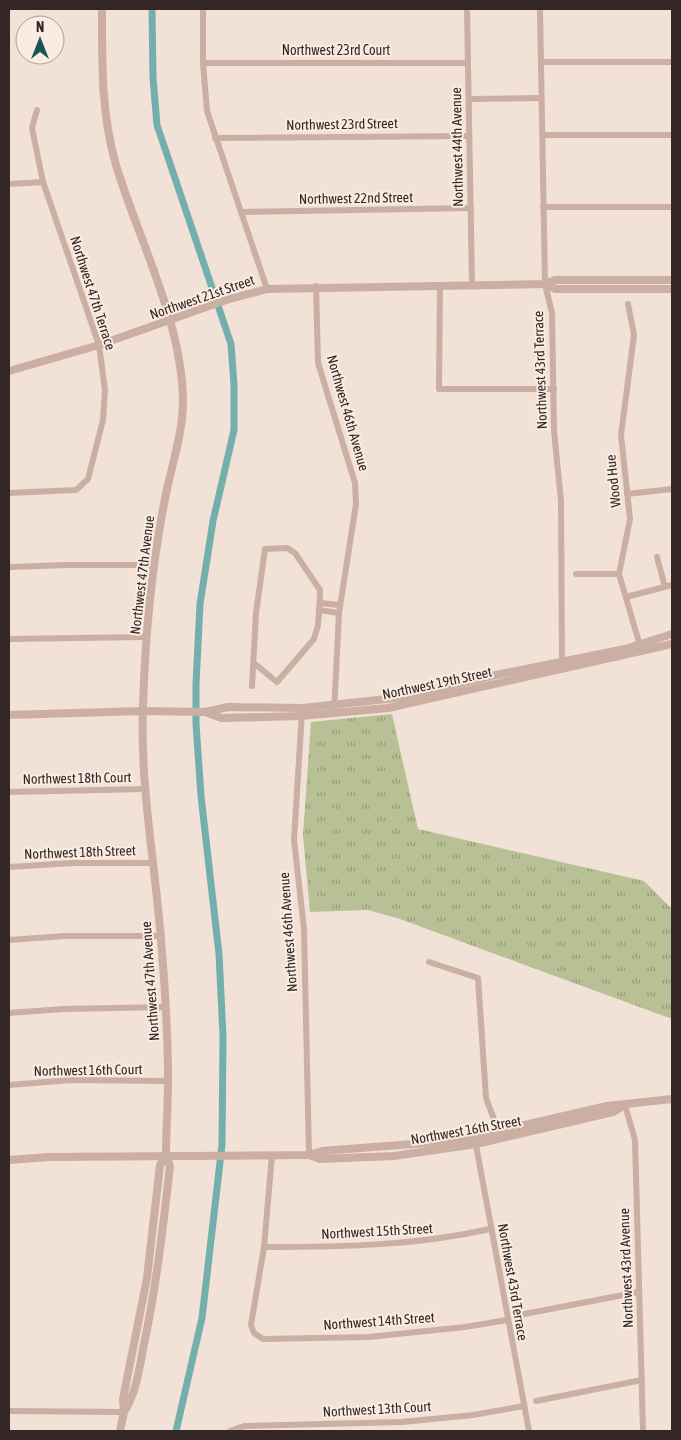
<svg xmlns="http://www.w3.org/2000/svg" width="681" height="1440" viewBox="0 0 681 1440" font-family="'Asap Condensed',sans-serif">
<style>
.grass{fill:url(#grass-tufts)}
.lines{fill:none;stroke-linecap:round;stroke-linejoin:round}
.canal{stroke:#74b0ab;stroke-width:7}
.minor{stroke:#caafa2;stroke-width:6}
.tertiary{stroke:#caafa2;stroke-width:8}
.labels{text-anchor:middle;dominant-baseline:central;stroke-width:4;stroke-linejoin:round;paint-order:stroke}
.street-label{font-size:14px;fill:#342725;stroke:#f9ece2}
</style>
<defs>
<pattern id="grass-tufts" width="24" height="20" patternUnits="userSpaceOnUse" patternTransform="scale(1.25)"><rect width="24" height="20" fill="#b8c196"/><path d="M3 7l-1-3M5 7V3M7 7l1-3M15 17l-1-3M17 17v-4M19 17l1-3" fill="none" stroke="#969d7a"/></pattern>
</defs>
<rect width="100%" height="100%" fill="#f2e1d6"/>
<path class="grass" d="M392,714L418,829L644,881L672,909V1019L400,919L368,910L310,912L303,835L311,722Z"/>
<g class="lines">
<path class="canal" d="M152,9L153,78L157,125L231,344L234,385V430L213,521L200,604L196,684V724L201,796L219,954L223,1036L222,1145L202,1318L176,1431"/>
<g class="minor">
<path d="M203,9V63L207,111L267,289"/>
<path d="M467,9L472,284"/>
<path d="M540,9L545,284L552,313L554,431L561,501L562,666"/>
<path d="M542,62H672"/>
<path d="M203,63H468"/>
<path d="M469,99L541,98"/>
<path d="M543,135H672"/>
<path d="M215,138L469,136"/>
<path d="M9,184L43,182"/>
<path d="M543,207H672"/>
<path d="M241,212L471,208"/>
<path d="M440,285L439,389H554"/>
<path d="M316,286L318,363L355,483L356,504L339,613L334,713"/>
<path d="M628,304L634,335L621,435L630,519L619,574L641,649"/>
<path d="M9,493L76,490L88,479L103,420L105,390L99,345L43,182L32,128L37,110"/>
<path d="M627,494L672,489"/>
<path d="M657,557L665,587"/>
<path d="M9,567L67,565H153"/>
<path d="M576,574H619"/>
<path d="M626,597L672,585"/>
<path d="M320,603L340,605"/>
<path d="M319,610L339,613"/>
<path d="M9,639L146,637"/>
<path d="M252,686L256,613L265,549L287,548L295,553L320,590V596L318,625L314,639L277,682L254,663"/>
<path d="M302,712L294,840L304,929L309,1155"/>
<path d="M9,792L145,789"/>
<path d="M9,867L72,863H152"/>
<path d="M9,940L64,936H161"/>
<path d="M429,962L478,978L486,1098L500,1135"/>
<path d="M9,1013L63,1009L166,1007"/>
<path d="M9,1085L71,1080L168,1081"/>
<path d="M625,1105L635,1140L643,1431"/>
<path d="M475,1140L529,1431"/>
<path d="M272,1155L264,1247L251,1325L254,1333L263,1339L369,1337L465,1327L507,1320"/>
<path d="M264,1247C341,1247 414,1246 490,1229"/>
<path d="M519,1315L639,1292"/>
<path d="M536,1401L642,1380"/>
<path d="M9,1411L124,1412"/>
<path d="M230,1431L244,1426L402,1422L473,1415L524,1406"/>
</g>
<g class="tertiary">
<path d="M102,9C102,62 101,114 116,165C139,241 182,321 183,401C183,435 170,470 164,504C151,571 145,639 143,707C140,786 155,863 161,940C165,987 168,1034 168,1080C168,1106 166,1131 166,1156L170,1166C163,1228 156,1289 143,1349C139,1371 136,1393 124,1412"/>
<path d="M545,284L555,289H672"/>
<path d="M9,371L99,345L226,300L267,289L545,284L555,280H672"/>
<path d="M205,712L221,718L301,716L388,708L672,644"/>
<path d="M9,715L142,711L205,712L228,707L302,708L406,697L491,676L625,649L672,634"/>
<path d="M309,1155L320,1159L394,1156L476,1144L613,1112L623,1106"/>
<path d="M9,1160L48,1157L309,1155L322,1151L439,1142L473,1137L607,1106L672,1099"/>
<path d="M120,1431L124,1412L123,1399L147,1278L160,1165L166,1156"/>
</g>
</g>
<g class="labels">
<g class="street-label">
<text x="336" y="50">Northwest 23rd Court</text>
<text transform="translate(342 124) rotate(-1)">Northwest 23rd Street</text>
<text transform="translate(457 147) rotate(-91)">Northwest 44th Avenue</text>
<text transform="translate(356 198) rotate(-1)">Northwest 22nd Street</text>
<text transform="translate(93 293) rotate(72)">Northwest 47th Terrace</text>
<text transform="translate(202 297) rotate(-19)">Northwest 21st Street</text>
<text transform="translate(540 370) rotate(-92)">Northwest 43rd Terrace</text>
<text transform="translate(348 413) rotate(74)">Northwest 46th Avenue</text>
<text transform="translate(613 481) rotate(-96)">Wood Hue</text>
<text transform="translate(142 575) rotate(-83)">Northwest 47th Avenue</text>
<text transform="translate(437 683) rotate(-12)">Northwest 19th Street</text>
<text transform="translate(77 778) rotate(-1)">Northwest 18th Court</text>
<text transform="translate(80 852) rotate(-2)">Northwest 18th Street</text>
<text transform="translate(288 932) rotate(-94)">Northwest 46th Avenue</text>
<text transform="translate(150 981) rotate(-94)">Northwest 47th Avenue</text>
<text transform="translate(88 1070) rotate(-1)">Northwest 16th Court</text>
<text transform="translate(466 1130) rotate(-10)">Northwest 16th Street</text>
<text transform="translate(377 1231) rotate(-3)">Northwest 15th Street</text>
<text transform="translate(626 1268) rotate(-92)">Northwest 43rd Avenue</text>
<text transform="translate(513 1282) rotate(80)">Northwest 43rd Terrace</text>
<text transform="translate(379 1321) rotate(-4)">Northwest 14th Street</text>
<text transform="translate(377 1409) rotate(-3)">Northwest 13th Court</text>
</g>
</g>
<rect width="681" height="1440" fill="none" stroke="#342725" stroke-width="20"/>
<g transform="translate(40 40)"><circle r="24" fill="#f9ece2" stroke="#aa9d96"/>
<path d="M0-4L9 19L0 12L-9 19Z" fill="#195653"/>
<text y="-8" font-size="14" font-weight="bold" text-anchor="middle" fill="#342725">N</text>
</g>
</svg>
